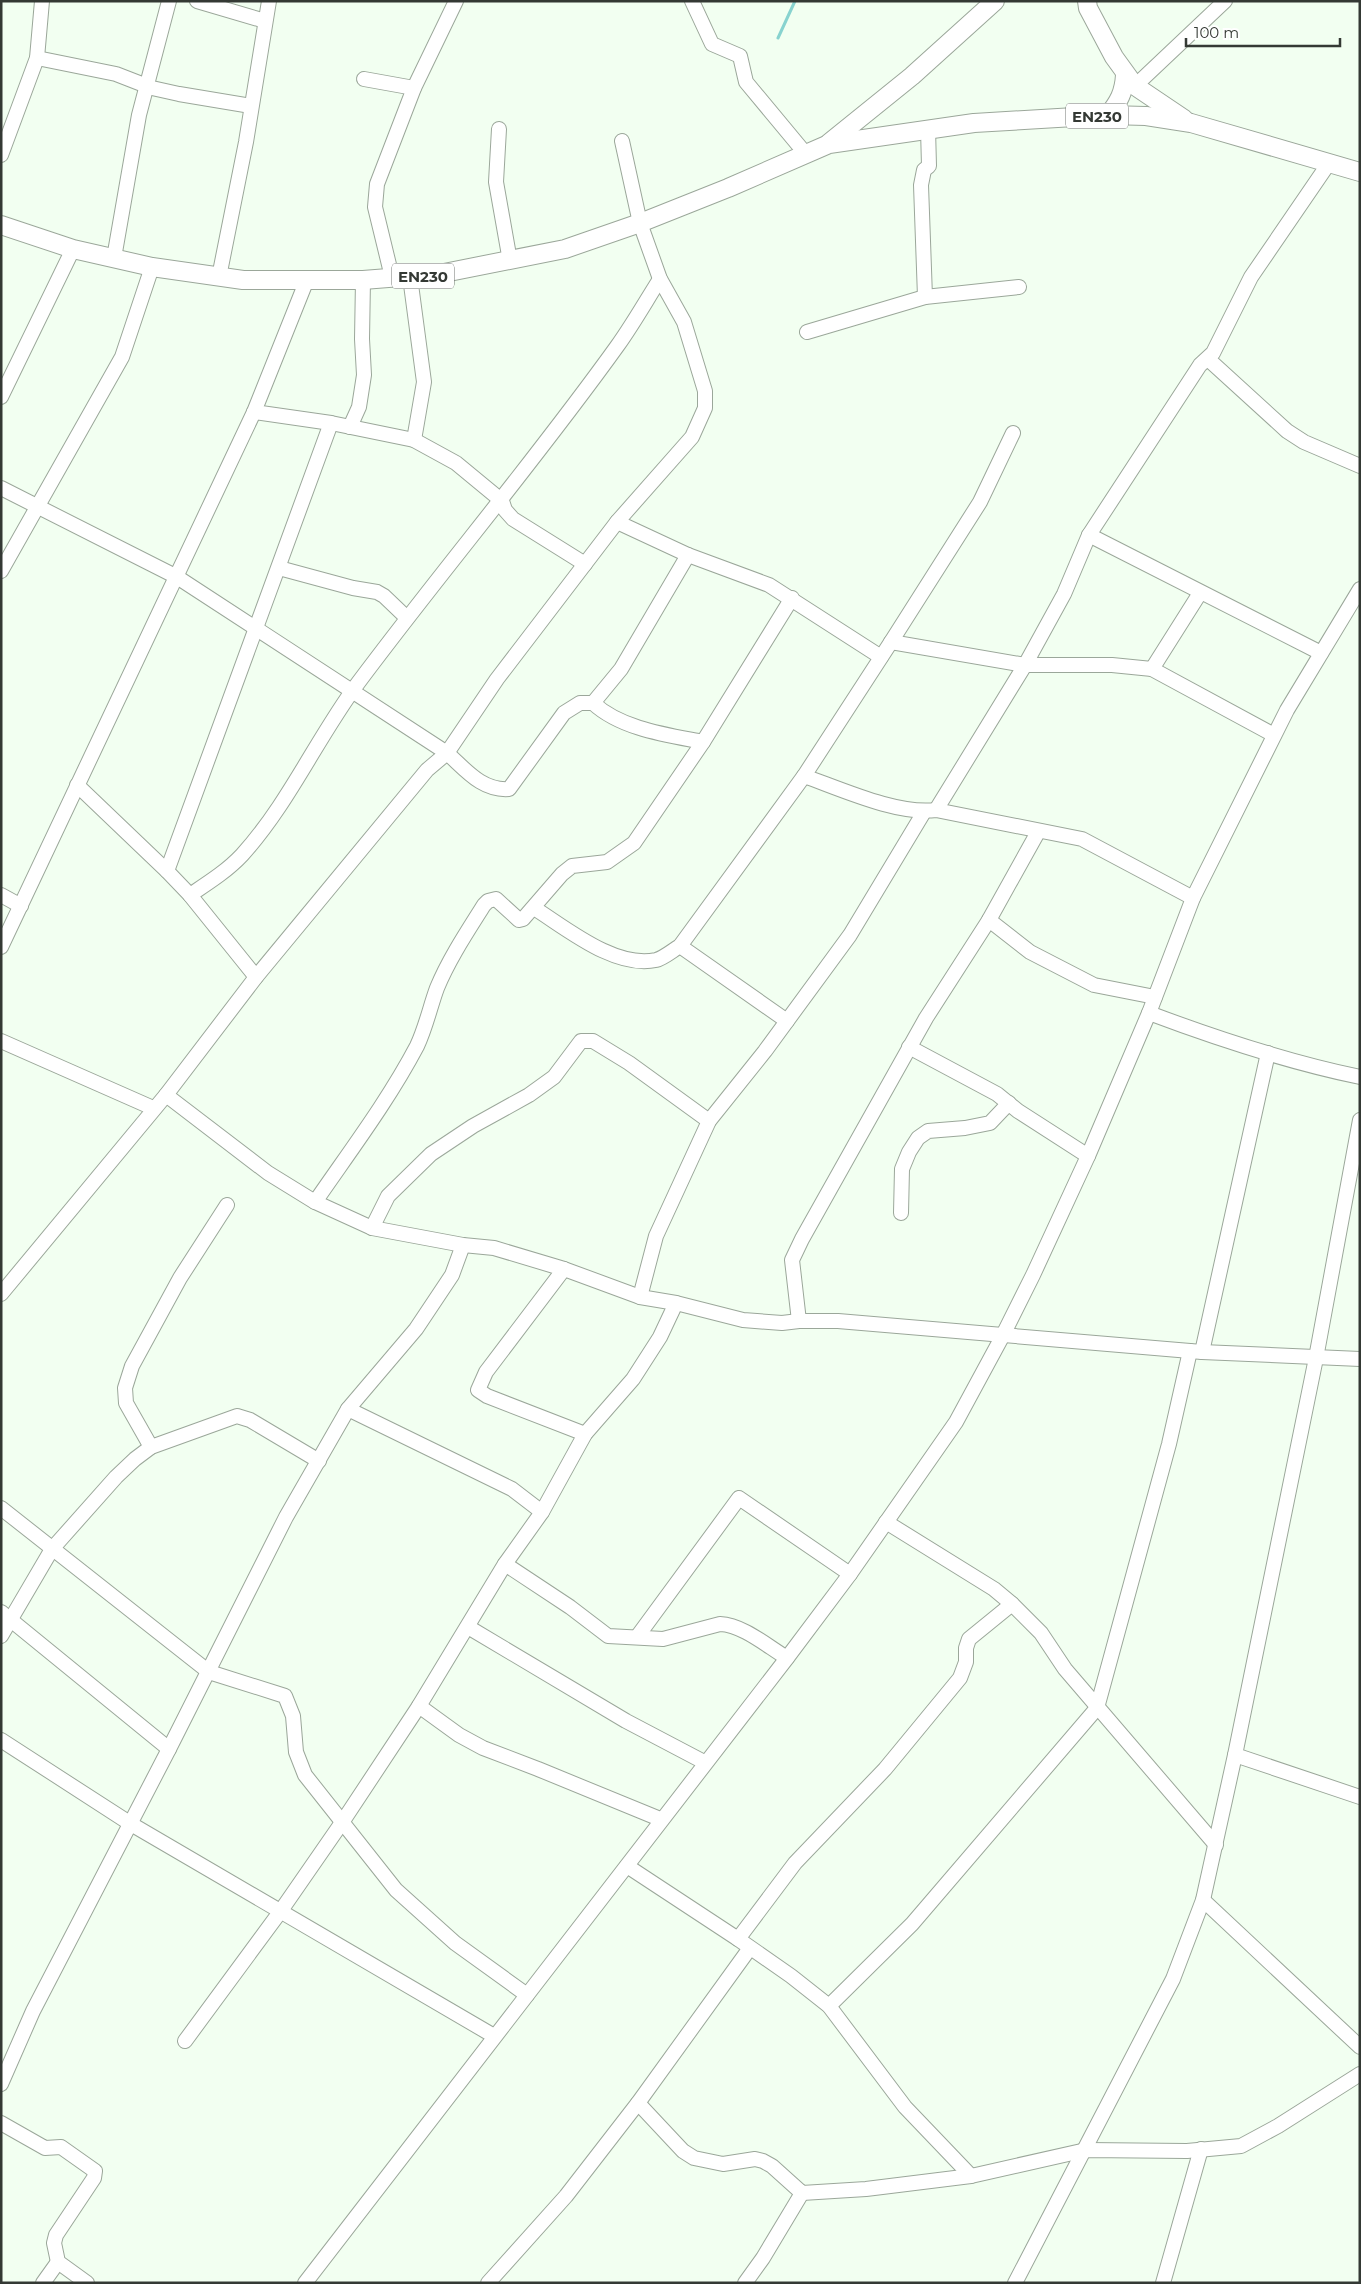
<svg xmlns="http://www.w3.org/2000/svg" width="1361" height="2284" viewBox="0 0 1361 2284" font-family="Montserrat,sans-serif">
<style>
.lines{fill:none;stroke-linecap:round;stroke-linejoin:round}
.stream{stroke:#88d3cf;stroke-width:3}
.minor-casing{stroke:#9ba79a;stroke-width:16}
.major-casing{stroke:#9ba79a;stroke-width:20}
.minor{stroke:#fff;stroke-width:14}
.major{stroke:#fff;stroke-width:18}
.labels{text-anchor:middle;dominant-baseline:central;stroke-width:4;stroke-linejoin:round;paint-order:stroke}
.shield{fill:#fff;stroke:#717471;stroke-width:1}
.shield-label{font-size:15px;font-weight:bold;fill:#343934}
</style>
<rect width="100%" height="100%" fill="#f2fff1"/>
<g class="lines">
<path class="stream" d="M778,38L795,1"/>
<defs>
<g id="minor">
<path d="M197,1L265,21"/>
<path d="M692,1L712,44L740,56L746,82L805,153"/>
<path d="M37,58L116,74L152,88L179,94L251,106"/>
<path d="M364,79L414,88"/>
<path d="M1135,86L1225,1"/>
<path d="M499,129L496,182L510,261"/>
<path d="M1,155L37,58L42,1"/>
<path d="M114,258L139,115L169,1"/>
<path d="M219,277L246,142L269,1"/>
<path d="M392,277L375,207L377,184L414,88L456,1"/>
<path d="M410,277L424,382L414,440"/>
<path d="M925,297L921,185L924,170L929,166L928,129"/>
<path d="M807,332L925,297L1019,287"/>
<path d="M1208,359L1287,431L1304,442L1360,466"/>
<path d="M1,397L73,249"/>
<path d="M254,412L331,423L414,440L456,463L502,501L505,510L513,519L585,564"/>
<path d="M350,427L359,407L364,375L362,339L363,280"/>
<path d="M1,488L177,577L447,753C466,770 482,791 509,789L564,713L580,703H593"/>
<path d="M617,522L688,555L769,585L881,657"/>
<path d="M1089,535L1321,653"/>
<path d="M688,555L621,669L593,703C621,729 667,735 703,742"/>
<path d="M279,568L353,588L377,592L384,596L407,618"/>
<path d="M1,571L122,357L152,267"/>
<path d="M891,642L1025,665H1112L1152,669L1200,593"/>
<path d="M1152,669L1274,735"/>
<path d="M804,776C841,789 897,815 936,810L1082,839L1193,898"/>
<path d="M77,785L167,871L190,895L256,977"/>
<path d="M936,810L1025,665L1064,594L1089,535L1200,365L1213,353L1251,277L1329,163"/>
<path d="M167,871L331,423"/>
<path d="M1,895L21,906"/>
<path d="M190,895C208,883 227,871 242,855C289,803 317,738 358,683C443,569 535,461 618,345C633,324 646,301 660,279"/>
<path d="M534,908C566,928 615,969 656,960C664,958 673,950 680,946L804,776L891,642L980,502L1013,433"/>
<path d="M989,920L1030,952L1094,985L1155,997"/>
<path d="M680,946L787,1021"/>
<path d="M1,947L254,412L306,282"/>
<path d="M1149,1013C1218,1039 1288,1062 1360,1077"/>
<path d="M1,1041L153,1108"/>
<path d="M909,1047L997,1094L1018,1111L1088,1156"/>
<path d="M166,1095L268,1173L315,1202L372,1228L463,1245L494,1248L564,1269L640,1297L676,1303L743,1320L782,1323L799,1321H838L1202,1352L1360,1359"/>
<path d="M315,1202C350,1151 388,1101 417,1046C426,1027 430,1007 437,988C449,959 467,932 484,905L488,901L496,899L519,920L523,919L562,874L572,866L607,862L634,843L703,742L792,598"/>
<path d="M901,1213L902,1169L909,1152L918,1138L928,1131L965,1128L990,1123L1009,1103"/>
<path d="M372,1228L388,1196L431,1154L473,1126L529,1095L554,1077L581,1041H593L629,1063L709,1121"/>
<path d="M564,1269L486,1372L478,1390L487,1396L585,1434"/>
<path d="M1,1294L166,1095L256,977L427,770L447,753L497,679L617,522L692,437L705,408V391L684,322L660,279L640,223L622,141"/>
<path d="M640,1297L656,1236L709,1121L765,1051L850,935L924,812"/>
<path d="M799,1321L792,1260L802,1239L926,1018L989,920L1038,832"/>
<path d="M1202,1352L1268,1053"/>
<path d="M348,1409L512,1489L542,1512"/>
<path d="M151,1447L126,1403L125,1388L132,1366L180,1278L227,1205"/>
<path d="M1,1508L209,1672L285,1696L293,1716L296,1752L305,1775L396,1890L455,1943L527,1995"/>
<path d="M886,1522L994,1589L1012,1604L1041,1633L1065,1669L1216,1845"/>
<path d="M505,1564L570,1607L608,1636L663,1639L720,1624C743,1625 767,1646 787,1658"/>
<path d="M1,1612L169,1749"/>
<path d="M468,1627L626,1721L704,1762"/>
<path d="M1,1636L52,1549L116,1477L135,1459L151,1447L237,1416L250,1420L319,1461"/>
<path d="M637,1637L739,1498L850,1574"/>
<path d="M419,1706L459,1735L483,1748L538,1769L660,1819"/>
<path d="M1,1740L131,1824L494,2036"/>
<path d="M1235,1755L1360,1797"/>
<path d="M627,1866L738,1939L791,1976L829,2006L905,2107L971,2176"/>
<path d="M1203,1900L1360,2047"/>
<path d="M738,1939L795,1863L885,1769L960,1678L966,1662V1648L969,1639L1012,1604"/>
<path d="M829,2006L912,1924L1097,1708L1169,1444L1190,1351"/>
<path d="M185,2041L280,1912L343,1821L419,1706L505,1564L542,1512L585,1434L633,1379L660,1337L676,1303"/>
<path d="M1,2084L33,2011L169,1749L286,1517L348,1409L416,1329L452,1275L463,1245"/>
<path d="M638,2103L683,2151L694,2158L723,2164L755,2159L763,2161L772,2166L802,2193L866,2189L971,2176L1086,2150L1187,2151L1241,2146L1278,2126L1360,2074"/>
<path d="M1,2123L45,2148L61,2147L95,2171L94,2178L56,2235L54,2243L58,2262L87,2283"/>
<path d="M43,2283L58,2262"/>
<path d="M305,2283L787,1658L850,1574L956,1422L1002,1337L1033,1275L1088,1156L1149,1013L1193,898L1287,710L1360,589"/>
<path d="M488,2283L566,2196L638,2103L750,1948"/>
<path d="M745,2283L763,2258L802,2193"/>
<path d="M1015,2283L1173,1979L1203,1900L1235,1755L1316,1358L1360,1120"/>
<path d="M1163,2283L1201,2149"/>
</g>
<g id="major">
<path d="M1087,1L1088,8L1114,57L1135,86L1184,119"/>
<path d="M1108,115C1119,102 1124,92 1125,75"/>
<path d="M829,143L912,76L995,1"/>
<path d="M1,225L73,249L152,267L243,280H363L439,274L565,249L640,223L728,188L829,144L974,123L1108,115L1146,116L1191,123L1360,172"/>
</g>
</defs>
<use href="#minor" class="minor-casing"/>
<use href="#major" class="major-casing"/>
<use href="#minor" class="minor"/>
<use href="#major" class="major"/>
</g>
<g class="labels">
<g class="shield">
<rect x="1066" y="103.5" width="62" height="25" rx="4"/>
<rect x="392" y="263.5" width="62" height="25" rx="4"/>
</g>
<g class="shield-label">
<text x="1097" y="116">EN230</text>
<text x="423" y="276">EN230</text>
</g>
</g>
<rect width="1361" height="2284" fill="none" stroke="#343934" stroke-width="5"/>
<path d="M1186 38v8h154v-8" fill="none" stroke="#343934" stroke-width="2.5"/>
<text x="1194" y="38" font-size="15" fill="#343934" stroke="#ffffff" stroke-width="4" paint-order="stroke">100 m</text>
</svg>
